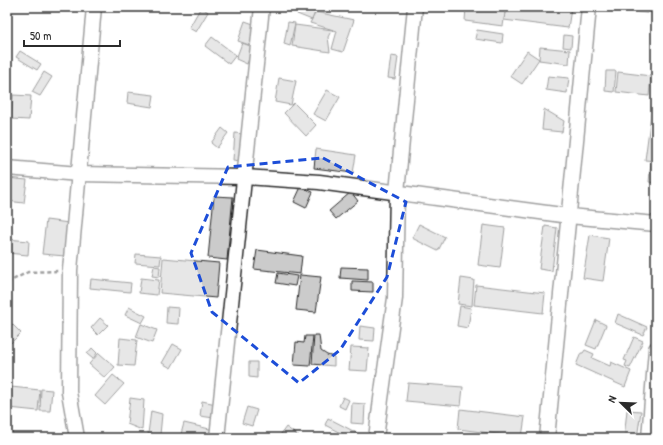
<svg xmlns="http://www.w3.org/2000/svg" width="663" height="445" viewBox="0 0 663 445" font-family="'Patrick Hand',sans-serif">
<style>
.building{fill:#cbcbcb;stroke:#2b2b2b}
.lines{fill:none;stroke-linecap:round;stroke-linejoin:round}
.minor-casing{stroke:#2b2b2b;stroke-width:17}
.path{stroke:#2b2b2b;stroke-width:2.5;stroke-dasharray:4 3;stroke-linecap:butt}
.minor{stroke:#fff;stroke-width:14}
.marked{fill:none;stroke:#1d4ed8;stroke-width:3;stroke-dasharray:8 5;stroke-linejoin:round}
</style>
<rect width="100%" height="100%" fill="#fff"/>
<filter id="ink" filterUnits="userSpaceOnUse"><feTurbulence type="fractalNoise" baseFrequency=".025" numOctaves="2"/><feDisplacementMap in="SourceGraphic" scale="8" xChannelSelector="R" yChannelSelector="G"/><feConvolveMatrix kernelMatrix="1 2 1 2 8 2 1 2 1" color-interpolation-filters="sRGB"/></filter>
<g filter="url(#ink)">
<g class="building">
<path d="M201,7L208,12L196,32L189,28Z"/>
<path d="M299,7H316L319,8L315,12L312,20L297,14Z"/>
<path d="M466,7H506L503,26L465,21Z"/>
<path d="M506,7H555L571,9L568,28L504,20Z"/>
<path d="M638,7H647V13L638,12Z"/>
<path d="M316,12L354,20L343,52L332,49L337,31L310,23Z"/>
<path d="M245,21L259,26L252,46L238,41Z"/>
<path d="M288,22L295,23L290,46L284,44Z"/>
<path d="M295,25L333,30L330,33L328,37L330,52L292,46Z"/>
<path d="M477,30L503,34L502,43L475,39Z"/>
<path d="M564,35L572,36L571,48L563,47Z"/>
<path d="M212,37L236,55L229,64L205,46Z"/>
<path d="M242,43L253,47L247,64L236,59Z"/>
<path d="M540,47L570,50L569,64L539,60Z"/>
<path d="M20,51L41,64L37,70L16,57Z"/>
<path d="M527,51L539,59L522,84L510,76Z"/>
<path d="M391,56L398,57L395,79L388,78Z"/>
<path d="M606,71H616L614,92L605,91Z"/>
<path d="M44,72L52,77L40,96L32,92Z"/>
<path d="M618,72L651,76L649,96L616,92Z"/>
<path d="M548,76L569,78L567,93L546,90Z"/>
<path d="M656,77V161L645,160Z"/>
<path d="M279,78L296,81L291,105L275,102Z"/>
<path d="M327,90L340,97L326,121L313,114Z"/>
<path d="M128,92L154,95L152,107L127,103Z"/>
<path d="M13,95L31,96L29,120L11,119Z"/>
<path d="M294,103L316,125L306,136L284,113Z"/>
<path d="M544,109L564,121L562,132L542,130Z"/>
<path d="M222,128L228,133L217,148L211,143Z"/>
<path d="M235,133L243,134L240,161L233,160Z"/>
<path d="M316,149L356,155L353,173L314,168Z"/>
<path d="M651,162H656V183L649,182Z"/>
<path d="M7,178L27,180L24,203L7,201Z"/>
<path d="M301,187L313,192L306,208L294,202Z"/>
<path d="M351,192L358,201L336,219L329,211Z"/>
<path d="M214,196L233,197L227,260L208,258Z"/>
<path d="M46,220L69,223L65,256L42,254Z"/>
<path d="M419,224L445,237L438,251L412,238Z"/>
<path d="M483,225L505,228L500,268L478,265Z"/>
<path d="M545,226L557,228L552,271L539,269Z"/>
<path d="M590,235L609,238L603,281L583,278Z"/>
<path d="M7,239L29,241L28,255L7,253Z"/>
<path d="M257,250L302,256L300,274L254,269Z"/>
<path d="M136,254L161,256L160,265L135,263Z"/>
<path d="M163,258L219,263L216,298L160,293Z"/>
<path d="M154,266L160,267L159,277L152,276Z"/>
<path d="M341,267L368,268V280L340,278Z"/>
<path d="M278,273L297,276L295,286L276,283Z"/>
<path d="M300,275L321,277L316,312L296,310Z"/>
<path d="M141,278L159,280L157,295L139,293Z"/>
<path d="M461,278L474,280L472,306L458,304Z"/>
<path d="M91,279L131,283L130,292L90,288Z"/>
<path d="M352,281L373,282V292L352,291Z"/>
<path d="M476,285L545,293L543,313L474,305Z"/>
<path d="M460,306L471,308L468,328L457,326Z"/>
<path d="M129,307L146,316L142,323L125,315Z"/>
<path d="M167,307L179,308L178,324L166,323Z"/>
<path d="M618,314L647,327L643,335L615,323Z"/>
<path d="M100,318L108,325L98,335L91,328Z"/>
<path d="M7,319L21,333L11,343L7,339Z"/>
<path d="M596,320L606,325L596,349L586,345Z"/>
<path d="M141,324L157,330L152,343L136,337Z"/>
<path d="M360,326L375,328L374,341L359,340Z"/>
<path d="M314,335H319L321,351L327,355L334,357V366L312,364Z"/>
<path d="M305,336H313L310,366L294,365L296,342L304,343Z"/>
<path d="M634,337L643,341L630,368L625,366L627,361L624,360Z"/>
<path d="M120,338L137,340L134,366L118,365Z"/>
<path d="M173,344L182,349L171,368L162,363Z"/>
<path d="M351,347L369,348L367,371L349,370Z"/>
<path d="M92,348L97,353L93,359L87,354Z"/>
<path d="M585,350L594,354L592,358L610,366L611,362L631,371L625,387L576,365L581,353H583Z"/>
<path d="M99,353L115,367L105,378L89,364Z"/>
<path d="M249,362H257V378L249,377Z"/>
<path d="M113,375L124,384L105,405L95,396Z"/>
<path d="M408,383L463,387L461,406L406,401Z"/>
<path d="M11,387L40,390L38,411L9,408Z"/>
<path d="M41,389L52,390L50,411H40Z"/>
<path d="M343,397L349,400L345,409L339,406Z"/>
<path d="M130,398L144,400L142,430L127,424Z"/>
<path d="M202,401L216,404L214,418L200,416Z"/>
<path d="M352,403L365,404L364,424L351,423Z"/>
<path d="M247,407L257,410L252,426L242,423Z"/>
<path d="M460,409L525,417L522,437L458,429Z"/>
<path d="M627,410L641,411L637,438H624Z"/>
<path d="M151,411L162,414L160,435L148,434Z"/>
<path d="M328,418L357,433L354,438H350L325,425Z"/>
<path d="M184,423L214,430L212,438H198L181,434Z"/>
<path d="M286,427L301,438H278Z"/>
</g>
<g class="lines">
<defs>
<g id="minor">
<path d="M7,168L79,174L244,177L319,182L569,216L656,224"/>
<path d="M77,438L69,392L70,270L94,7"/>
<path d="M217,438L262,7"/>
<path d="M376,438L381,399L395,298L397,192L415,7"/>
<path d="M547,438L589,7"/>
<path d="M649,438L656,349"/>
</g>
</defs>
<use href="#minor" class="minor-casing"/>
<path class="path" d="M7,283L28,272L58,271"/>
<use href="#minor" class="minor"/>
</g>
</g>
<path d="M0 0H663V445H0ZM323,158L406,202L387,277L340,350L299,383L212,312L191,253L228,167Z" fill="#fff" fill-opacity=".55" fill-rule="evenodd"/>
<path class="marked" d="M323,158L406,202L387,277L340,350L299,383L212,312L191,253L228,167Z"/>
<rect width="663" height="445" fill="none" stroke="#fff" stroke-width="24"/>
<rect x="12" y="12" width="639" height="421" fill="none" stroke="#2b2b2b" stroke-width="1.5" filter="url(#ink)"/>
<g transform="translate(621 403) rotate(293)" stroke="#ffffff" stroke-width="3" paint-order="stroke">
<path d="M0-3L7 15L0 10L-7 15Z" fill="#2b2b2b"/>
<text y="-6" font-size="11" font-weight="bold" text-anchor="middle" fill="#2b2b2b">N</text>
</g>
<path d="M24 40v6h96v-6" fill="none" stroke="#2b2b2b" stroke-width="2"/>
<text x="30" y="40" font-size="12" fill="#2b2b2b" stroke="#ffffff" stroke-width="3" paint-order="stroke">50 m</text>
</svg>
